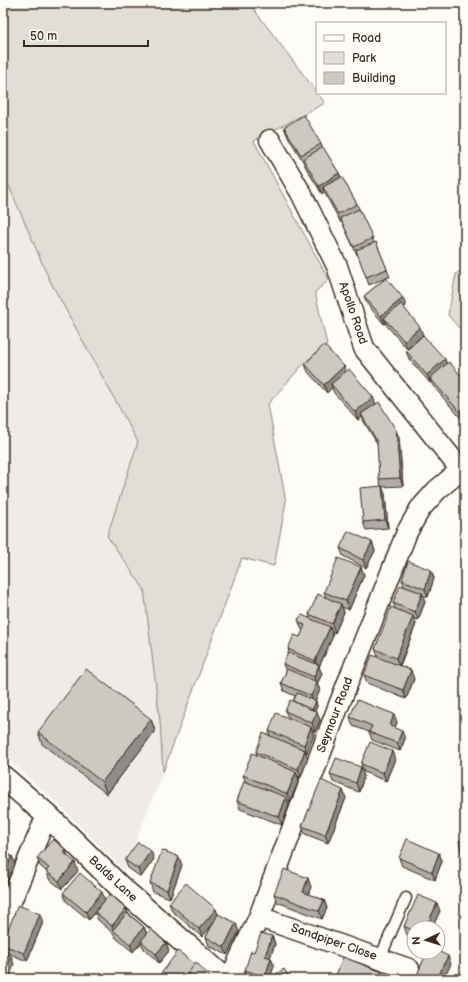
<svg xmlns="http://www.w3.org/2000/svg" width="468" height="982" viewBox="0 0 468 982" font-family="'Balsamiq Sans',sans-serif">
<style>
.built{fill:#efece7}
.green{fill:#e1ded7;stroke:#8e847a}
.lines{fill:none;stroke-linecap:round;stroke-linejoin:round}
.lane-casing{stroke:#3b2a1e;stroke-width:13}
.street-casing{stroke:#3b2a1e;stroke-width:23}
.secondary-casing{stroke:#3b2a1e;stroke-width:25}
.lane{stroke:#fdfcf7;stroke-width:10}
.street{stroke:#fdfcf7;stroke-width:20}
.secondary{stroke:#fdfcf7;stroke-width:22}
.wall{fill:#b0aca7;stroke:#3b2a1e}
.shaded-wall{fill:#908c88;stroke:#3b2a1e}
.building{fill:#cdc8c2;stroke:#3b2a1e}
.labels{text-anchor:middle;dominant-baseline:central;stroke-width:3.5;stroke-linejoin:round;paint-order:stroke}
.street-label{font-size:12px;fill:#3b2a1e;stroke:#fdfcf7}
</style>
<rect width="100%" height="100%" fill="#fdfcf7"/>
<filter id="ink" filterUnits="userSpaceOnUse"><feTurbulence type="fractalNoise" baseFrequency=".025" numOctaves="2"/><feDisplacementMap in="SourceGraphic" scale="8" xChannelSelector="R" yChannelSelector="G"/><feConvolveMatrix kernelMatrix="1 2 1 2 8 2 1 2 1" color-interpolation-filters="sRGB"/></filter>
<g filter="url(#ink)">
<path class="built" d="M3,172L49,279L138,442L108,536L144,589L160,721L163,772L124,871L58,804L3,755Z"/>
<g class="green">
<path d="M3,3H249L325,103L254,141L329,280L315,292L327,345L306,361L268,404L286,502L274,566L242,558L163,772L160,721L144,589L107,536L138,442L49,279L3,172Z"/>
<path d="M465,268V335L448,315L456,274Z"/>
</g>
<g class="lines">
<defs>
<path id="lane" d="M380,958L406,898"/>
<g id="street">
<path d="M270,140L301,193L337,266L364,348L461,470"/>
<path d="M259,917L409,969"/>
<path d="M3,920L47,815"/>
<path d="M230,979L259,917L337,710L407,532L420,509L437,490L461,470L465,469"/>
</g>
<path id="secondary" d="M3,777L47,815L120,887L204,960L225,979"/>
</defs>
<use href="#lane" class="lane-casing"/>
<use href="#street" class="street-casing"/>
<use href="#secondary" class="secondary-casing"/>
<use href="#lane" class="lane"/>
<use href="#street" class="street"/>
<use href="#secondary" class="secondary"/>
</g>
<g class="wall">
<path d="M284,127L321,144L322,147L339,173L341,177L357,204L374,243L376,242L390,277L386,278L406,306L404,308L423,335L407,349L387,326L386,323L384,324L367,304L364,296L386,278L369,285L358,254L357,255L342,222L341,223L324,192L322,194L306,168L304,163L287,135Z"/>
<path d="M406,351L446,364L465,380V423L433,386L431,382L430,383L409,359Z"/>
<path d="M305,364L344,366L346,372L373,397L376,405L399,438L403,486L382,487L385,494L388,528L366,530L363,522L381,486L379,479L378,445L364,422L362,417L358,420L334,393L332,388L327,393L308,372Z"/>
<path d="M372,542L375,551L366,568L343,556L340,548Z"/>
<path d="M361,567L364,575L349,610L342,607L344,612L335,633L332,631L333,636L319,667L322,674L317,684L320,690L315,701H316L317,706L315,711L320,720L315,732L312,730L314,735L306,753L308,758L301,777L298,776L299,780L290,802L287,801L289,805L282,825L240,809L237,801L245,781L243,775L257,755L256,752L270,736L269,731L288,717L285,711L293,701L295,696L284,691L281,683L286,672L283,664L289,653L288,649L300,637L303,631L301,628L298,619L310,618L309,614L326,598L324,592Z"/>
<path d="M431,570L434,578L428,597L422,595L425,602L418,620L414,619L416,624L400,666L414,679L406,699L367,683L364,675L378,657L375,649L395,608L393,603L404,586L402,580Z"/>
<path d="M350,717L397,722L395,728L405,739L400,751L372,740L369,732L353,726Z"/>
<path d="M151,719L155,731L107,794L42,744L38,732Z"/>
<path d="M395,759L386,781L364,772L361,764Z"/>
<path d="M330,774L364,776L359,792L333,782Z"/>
<path d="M346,798L328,843L305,834L302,826Z"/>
<path d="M3,852L12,856L15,864L6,885L3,884Z"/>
<path d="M439,853L442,861L435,880L402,866L399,858Z"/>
<path d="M67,856L78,871L62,889L49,879L47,872L40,866L37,858Z"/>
<path d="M154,859L141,877L128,868L125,860Z"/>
<path d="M182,865L170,898L153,892L150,883Z"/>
<path d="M311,887L308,894L324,900L327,908L322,919L277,902L274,894Z"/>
<path d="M63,893L105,899L126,908L128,913L144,927L147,934L169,951L159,963L144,949L141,943L133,952L116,938L114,934L98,920L95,913L89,920L66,901Z"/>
<path d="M169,903L218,914L239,932L227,955L209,946L206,937L212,925L202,937L172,911Z"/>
<path d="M440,911L432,928H414V938L407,935L404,926Z"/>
<path d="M43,922L27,961L5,952L3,946V942Z"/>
<path d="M272,936L275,944L270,957L274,966L270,977L291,979H250L248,978L245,970L254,952Z"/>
</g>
<g class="shaded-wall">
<path d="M339,173L342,181L323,187L324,192L322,194L319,186Z"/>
<path d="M403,298L406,306L387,322L384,318L386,323L384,324L381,316Z"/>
<path d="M420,327L423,335L407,349L404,341Z"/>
<path d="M445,359L448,367L430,378L431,382L430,383L427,375Z"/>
<path d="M344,366L347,375L331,384L332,388L327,393L324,385Z"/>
<path d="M373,397L376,405L361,414L362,417L358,420L355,412Z"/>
<path d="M396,430L399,438L403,486L400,478Z"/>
<path d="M382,486L385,494L388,528L385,520Z"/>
<path d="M372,542L375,551L366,568L363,560Z"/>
<path d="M361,567L364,575L349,610L346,601Z"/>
<path d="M431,570L434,578L428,597L425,589Z"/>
<path d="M422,593L425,602L418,620L415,612Z"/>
<path d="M341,604L344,612L335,633L332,624Z"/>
<path d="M413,616L416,624L399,666L396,658Z"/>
<path d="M330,627L333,636L319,667L322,674L317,684L320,690L314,704L311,696L316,684L314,677L318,668L315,661Z"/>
<path d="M411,670L414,679L406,699L403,690Z"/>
<path d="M316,701L317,706L313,717L311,713Z"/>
<path d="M317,712L320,720L315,732L312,723Z"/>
<path d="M394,714L397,722L393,734L390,726Z"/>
<path d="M151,719L155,731L107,794L102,782Z"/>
<path d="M311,727L314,735L307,753L304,745Z"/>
<path d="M402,731L405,739L400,751L397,743Z"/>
<path d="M305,750L308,758L301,777L298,769Z"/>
<path d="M392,751L395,759L386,781L383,773Z"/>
<path d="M361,767L364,776L359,792L356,783Z"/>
<path d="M296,772L299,780L290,802L287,794Z"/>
<path d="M343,790L346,798L328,843L325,835Z"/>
<path d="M286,797L289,805L282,825L279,817Z"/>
<path d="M4,811L7,819L3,829V814Z"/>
<path d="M65,849L68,857L63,852Z"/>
<path d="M151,851L154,859L141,877L138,869Z"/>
<path d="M439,853L442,861L435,880L432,872Z"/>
<path d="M12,856L15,864L6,885L3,876Z"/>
<path d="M179,857L182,865L170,898L167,890Z"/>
<path d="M75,862L78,871L62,889L59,881Z"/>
<path d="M308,878L311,887L306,900L303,892Z"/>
<path d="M102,892L105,900L89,920L86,912Z"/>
<path d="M324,900L327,908L322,919L319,911Z"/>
<path d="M437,903L440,911L432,928H426Z"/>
<path d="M126,908L129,917L113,930L112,926Z"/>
<path d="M216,909L219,917L202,937L199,929Z"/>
<path d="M40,914L43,922L27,961L24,953Z"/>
<path d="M236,923L239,932L227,955L224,947Z"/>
<path d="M144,927L147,935L141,941V943L133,952L130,944Z"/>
<path d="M272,936L275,944L268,964L265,956Z"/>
<path d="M166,943L169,951L159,963L156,954Z"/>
<path d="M11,956L14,964L9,979H4L3,976Z"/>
<path d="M448,956L451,964L444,979H437Z"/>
<path d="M271,958L274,966L270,979H265V977Z"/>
<path d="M382,972L385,979H380Z"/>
</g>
<g class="building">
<path d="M304,115L321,144L301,155L284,127Z"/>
<path d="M323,147L339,173L319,186L303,159Z"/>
<path d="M342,177L357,204L338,214L323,187Z"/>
<path d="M359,209L373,238L354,247L340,218Z"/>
<path d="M376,242L387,269L366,277L356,250Z"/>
<path d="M386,278L403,298L381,316L364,296Z"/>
<path d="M401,304L420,327L404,341L384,318Z"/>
<path d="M423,335L445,359L427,375L406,351Z"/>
<path d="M324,345L344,366L324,385L305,364Z"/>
<path d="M449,362L465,380V418L430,378Z"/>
<path d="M349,369L373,397L355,412L331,384Z"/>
<path d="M379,402L396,430L400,478L379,479L377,441L361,414Z"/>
<path d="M382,486L385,520L363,522L360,488Z"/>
<path d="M348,531L372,542L363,560L340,548Z"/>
<path d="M338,558L361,567L346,601L324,592Z"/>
<path d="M408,561L431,570L425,589L402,580Z"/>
<path d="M400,585L422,593L415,612L393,603Z"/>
<path d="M318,594L341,604L332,624L309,614Z"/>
<path d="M391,607L413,616L396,658L375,649Z"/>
<path d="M302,615L330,627L315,661L288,649L294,635L300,637L305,625L300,623L298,619Z"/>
<path d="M288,653L319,665L314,677L283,664Z"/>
<path d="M372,655L411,670L403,690L364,675Z"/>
<path d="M86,669L151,719L102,782L38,732Z"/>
<path d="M287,669L317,682L311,696L281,683Z"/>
<path d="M297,693L316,701L312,710L293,701Z"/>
<path d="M290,700L317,712L312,723L285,711Z"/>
<path d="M357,700L394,714L390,726L402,731L397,743L369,732L372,726L350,717Z"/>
<path d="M276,713L311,727L304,745L269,731Z"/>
<path d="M263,733L305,750L298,769L256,752Z"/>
<path d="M370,742L392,751L383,773L361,764Z"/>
<path d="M252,753L296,772L287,794L243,775Z"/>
<path d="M336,758L361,767L356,783L330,774Z"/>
<path d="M321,780L343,790L325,835L302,826Z"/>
<path d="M244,781L286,797L279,817L237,801Z"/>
<path d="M53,839L65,849L63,852L75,862L59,881L46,871L49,868L37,858Z"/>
<path d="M407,839L439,853L432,872L399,858Z"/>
<path d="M465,839V864H464L459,841Z"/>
<path d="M138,842L151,851L138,869L125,860Z"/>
<path d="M162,850L179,857L167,890L150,883Z"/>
<path d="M3,852L12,856L3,876Z"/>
<path d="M284,869L308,878L303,892L324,900L319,911L274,894Z"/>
<path d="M80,873L102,892L86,912L63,893Z"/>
<path d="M186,883L216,909L199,929L169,903Z"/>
<path d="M110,894L126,908L112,926L95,912Z"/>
<path d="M418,895L437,903L426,928H414V931L404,926Z"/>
<path d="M18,905L40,914L24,953L3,945V942Z"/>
<path d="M127,913L144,927L130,944L113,930Z"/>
<path d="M218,914L236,923L224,947L206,937Z"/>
<path d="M151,929L166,943L156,954L141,941Z"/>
<path d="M261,933L272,936L265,956L271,958L265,977L245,970L251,951L254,952Z"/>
<path d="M178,951L195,964L184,979H157Z"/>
<path d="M438,951L448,956L437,979H420L416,977L427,952H438Z"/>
<path d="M3,953L11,956L3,976Z"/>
<path d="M343,957L382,972L380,979H339L335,978Z"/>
<path d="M196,962L212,979H184Z"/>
<path d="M284,969L291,979H268Z"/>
</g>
</g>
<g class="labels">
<g class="street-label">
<text transform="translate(353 313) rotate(71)">Apollo Road</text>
<text transform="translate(335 715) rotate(-69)">Seymour Road</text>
<text transform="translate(113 879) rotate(43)">Balds Lane</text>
<text transform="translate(334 942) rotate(19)">Sandpiper Close</text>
</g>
</g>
<rect width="468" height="982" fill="none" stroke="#fdfcf7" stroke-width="16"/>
<rect x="8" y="8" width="452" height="966" fill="none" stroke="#3b2a1e" stroke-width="1.5" filter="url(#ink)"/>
<rect x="316" y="22" width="130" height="72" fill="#fdfcf7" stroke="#afa8a0"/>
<rect x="324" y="35" width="20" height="6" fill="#fdfcf7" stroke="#afa8a0"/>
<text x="352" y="42" font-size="12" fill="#3b2a1e">Road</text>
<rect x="324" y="52" width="20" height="12" fill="#e1ded7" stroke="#afa8a0"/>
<text x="352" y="62" font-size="12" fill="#3b2a1e">Park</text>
<rect x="324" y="72" width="20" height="12" fill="#cdc8c2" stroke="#afa8a0"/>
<text x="352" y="82" font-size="12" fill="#3b2a1e">Building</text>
<g transform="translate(426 940) rotate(266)"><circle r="19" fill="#fdfcf7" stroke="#afa8a0"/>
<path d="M0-3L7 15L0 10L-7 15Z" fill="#3b2a1e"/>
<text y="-6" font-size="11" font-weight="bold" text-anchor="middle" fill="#3b2a1e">N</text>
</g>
<path d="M24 40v6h124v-6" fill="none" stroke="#3b2a1e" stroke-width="2"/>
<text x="30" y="40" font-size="12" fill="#3b2a1e" stroke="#fdfcf7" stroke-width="3" paint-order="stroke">50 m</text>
</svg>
